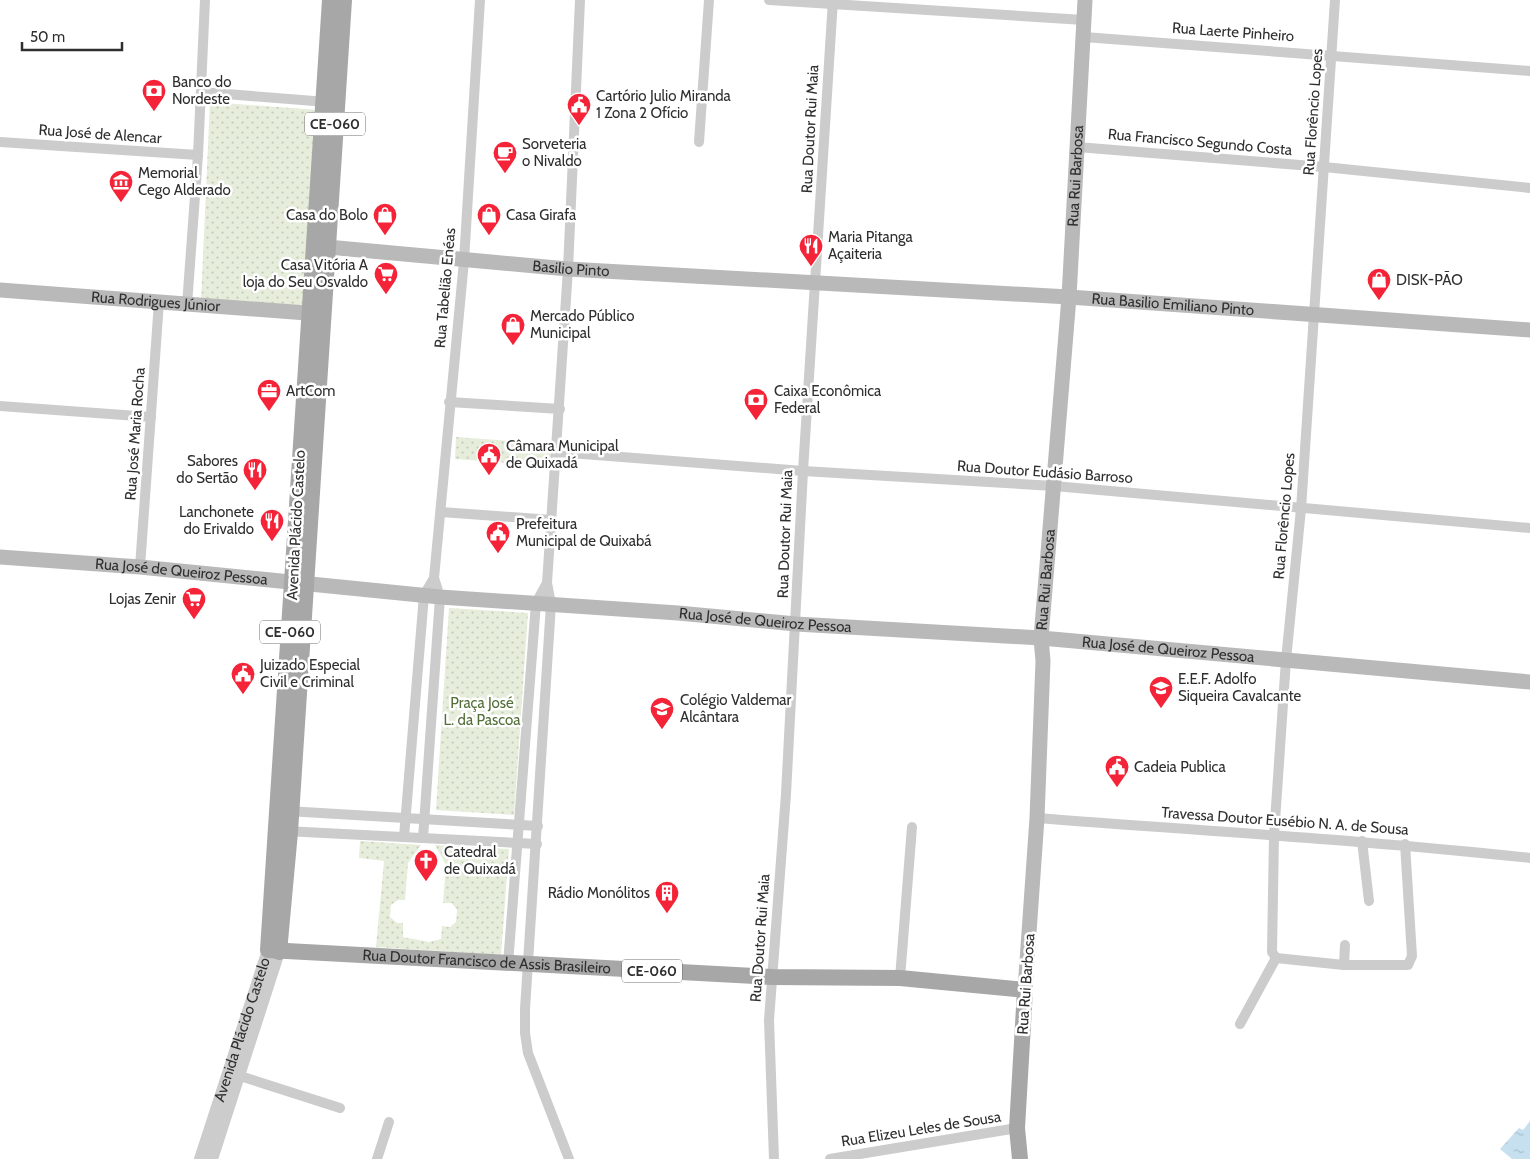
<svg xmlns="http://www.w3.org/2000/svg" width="1530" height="1159" viewBox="0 0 1530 1159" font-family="Cabin,sans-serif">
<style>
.park{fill:url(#park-dots)}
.water{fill:url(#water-ripples)}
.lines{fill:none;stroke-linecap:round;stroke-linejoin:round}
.minor{stroke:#ccc;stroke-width:10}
.tertiary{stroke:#ccc;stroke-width:12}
.secondary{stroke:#b9b9b9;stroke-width:15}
.primary{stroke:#a7a7a7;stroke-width:16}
.labels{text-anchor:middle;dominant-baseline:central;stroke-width:5;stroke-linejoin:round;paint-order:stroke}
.shield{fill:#fff;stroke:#6d6d6d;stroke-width:1}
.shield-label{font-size:14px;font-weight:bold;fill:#2f2f2f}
.street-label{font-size:15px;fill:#2f2f2f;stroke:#fff}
.poi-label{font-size:15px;fill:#2f2f2f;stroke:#fff;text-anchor:start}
.park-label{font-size:15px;fill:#536f38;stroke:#fff}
</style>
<defs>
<pattern id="park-dots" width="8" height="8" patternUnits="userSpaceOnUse" patternTransform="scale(1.25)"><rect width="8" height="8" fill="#e6eddb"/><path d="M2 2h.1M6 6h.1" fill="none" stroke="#c6ccbc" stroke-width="1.8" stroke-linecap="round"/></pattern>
<pattern id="water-ripples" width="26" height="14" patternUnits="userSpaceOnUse" patternTransform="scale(1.25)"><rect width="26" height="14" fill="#c6e0ef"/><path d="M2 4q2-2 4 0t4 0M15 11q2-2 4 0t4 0" fill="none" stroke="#aac0cd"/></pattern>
</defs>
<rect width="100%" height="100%" fill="#fff"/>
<g class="park">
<path d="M210,102L318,110L304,308L201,301Z"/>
<path d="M456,437L553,444L551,466L455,459Z"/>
<path d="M449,608L528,613L514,815L436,810Z"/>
<path d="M360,841L421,845L408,863L405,900H398L391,905L390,917L397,923H403V937L429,942L441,939L442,926L450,927L456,922L457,910L452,903H443L446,865L435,845L509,849L501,955L376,947L384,861L359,858Z"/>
</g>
<path class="water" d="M1530,1121V1159H1512L1500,1149L1519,1128L1523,1130Z"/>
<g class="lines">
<g class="minor">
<path d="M769,0L1084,20"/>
<path d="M1084,37L1530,71"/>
<path d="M201,92L327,102"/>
<path d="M0,142L198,155"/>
<path d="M699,142L709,0"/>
<path d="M1077,147L1324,167L1530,188"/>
<path d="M187,305L198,155L205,0"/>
<path d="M449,402L560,409"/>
<path d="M0,406L151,417"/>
<path d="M557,452L803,471L1054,486L1530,528"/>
<path d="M441,512L552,520"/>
<path d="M140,567L159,302"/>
<path d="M287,811L538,826"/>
<path d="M1037,818C1202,831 1366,840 1530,858"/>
<path d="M285,831L537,844"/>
<path d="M404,837L424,595L434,578L464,261L480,0"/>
<path d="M423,838L440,597L434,578"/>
<path d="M1362,841L1369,901"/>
<path d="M1276,958L1344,965H1408L1412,956L1405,844"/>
<path d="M508,964L536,603L547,583"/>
<path d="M1344,965L1345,945"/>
<path d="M900,978L912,827"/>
<path d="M1240,1024L1276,958L1272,952L1274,836L1286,660L1301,509L1335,0"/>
<path d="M240,1076L340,1108"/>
<path d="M377,1159L389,1122"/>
<path d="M569,1159L528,1053L525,1033V1009L551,604L547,583L568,269L580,0"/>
<path d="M774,1159L769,1020L786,794L803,471L833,0"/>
<path d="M830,1159L1017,1128"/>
</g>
<g class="tertiary">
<path id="s1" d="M200,1159L268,950"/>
<path d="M212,1159L279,952"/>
</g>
<g class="secondary">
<path id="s2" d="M316,246L568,269L1069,297L1530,330"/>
<path id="s3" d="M0,290L320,314"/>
<path id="s4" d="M0,557L140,567L440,597L678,613L796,624L1041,638L1530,682"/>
<path id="s5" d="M1025,990L1037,818L1043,661L1041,638L1069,297L1085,0"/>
</g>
<g class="primary">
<path id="s6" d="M330,0L268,950L772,977L900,978L1025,990L1017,1128L1020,1159"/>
<path d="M279,952L290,832L344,0"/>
</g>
</g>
<defs>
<symbol id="bank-pin" viewBox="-11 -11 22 30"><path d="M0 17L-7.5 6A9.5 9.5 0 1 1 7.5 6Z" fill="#f42338" stroke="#fff"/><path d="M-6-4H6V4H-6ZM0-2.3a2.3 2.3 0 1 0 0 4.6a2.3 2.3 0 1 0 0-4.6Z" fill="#fff"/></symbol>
<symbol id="civic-pin" viewBox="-11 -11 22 30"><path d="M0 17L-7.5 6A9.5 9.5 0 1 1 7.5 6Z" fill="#f42338" stroke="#fff"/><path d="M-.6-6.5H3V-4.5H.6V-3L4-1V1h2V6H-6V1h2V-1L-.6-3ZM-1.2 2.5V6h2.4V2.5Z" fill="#fff"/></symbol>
<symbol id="cafe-pin" viewBox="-11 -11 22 30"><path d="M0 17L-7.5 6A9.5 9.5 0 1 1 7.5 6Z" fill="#f42338" stroke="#fff"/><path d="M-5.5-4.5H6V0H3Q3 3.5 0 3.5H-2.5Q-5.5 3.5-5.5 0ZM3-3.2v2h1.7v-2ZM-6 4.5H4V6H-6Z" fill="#fff"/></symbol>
<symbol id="museum-pin" viewBox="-11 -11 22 30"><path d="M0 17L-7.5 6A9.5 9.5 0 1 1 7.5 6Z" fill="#f42338" stroke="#fff"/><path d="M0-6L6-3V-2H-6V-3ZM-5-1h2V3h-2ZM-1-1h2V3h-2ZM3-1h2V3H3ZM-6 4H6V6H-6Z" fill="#fff"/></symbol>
<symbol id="shop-pin" viewBox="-11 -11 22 30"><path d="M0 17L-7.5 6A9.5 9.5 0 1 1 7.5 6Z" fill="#f42338" stroke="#fff"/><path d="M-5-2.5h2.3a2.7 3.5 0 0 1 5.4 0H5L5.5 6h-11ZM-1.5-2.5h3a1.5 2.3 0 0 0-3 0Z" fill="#fff"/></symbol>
<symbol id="restaurant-pin" viewBox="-11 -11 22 30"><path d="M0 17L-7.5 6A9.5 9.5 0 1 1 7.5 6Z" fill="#f42338" stroke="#fff"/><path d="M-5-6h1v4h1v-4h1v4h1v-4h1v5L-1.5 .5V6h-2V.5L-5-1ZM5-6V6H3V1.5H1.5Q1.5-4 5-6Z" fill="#fff"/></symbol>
<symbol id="supermarket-pin" viewBox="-11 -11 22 30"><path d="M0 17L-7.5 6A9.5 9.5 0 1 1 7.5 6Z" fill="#f42338" stroke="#fff"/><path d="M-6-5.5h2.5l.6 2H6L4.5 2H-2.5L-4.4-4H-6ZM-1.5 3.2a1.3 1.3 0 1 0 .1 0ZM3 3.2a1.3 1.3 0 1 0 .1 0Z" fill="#fff"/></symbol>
<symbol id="office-pin" viewBox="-11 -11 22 30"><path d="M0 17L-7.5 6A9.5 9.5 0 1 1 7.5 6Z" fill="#f42338" stroke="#fff"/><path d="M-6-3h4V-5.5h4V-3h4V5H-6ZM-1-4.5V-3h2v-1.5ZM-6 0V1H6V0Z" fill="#fff"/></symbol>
<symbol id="school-pin" viewBox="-11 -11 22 30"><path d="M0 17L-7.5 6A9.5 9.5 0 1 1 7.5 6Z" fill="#f42338" stroke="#fff"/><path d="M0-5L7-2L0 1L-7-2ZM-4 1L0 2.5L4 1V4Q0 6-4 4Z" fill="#fff"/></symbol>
<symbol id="church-pin" viewBox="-11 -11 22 30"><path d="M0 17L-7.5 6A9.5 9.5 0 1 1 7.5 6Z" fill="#f42338" stroke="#fff"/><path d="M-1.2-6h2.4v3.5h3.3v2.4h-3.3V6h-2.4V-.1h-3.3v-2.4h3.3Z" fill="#fff"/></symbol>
<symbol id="building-pin" viewBox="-11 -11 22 30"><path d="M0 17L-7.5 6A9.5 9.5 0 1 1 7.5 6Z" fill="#f42338" stroke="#fff"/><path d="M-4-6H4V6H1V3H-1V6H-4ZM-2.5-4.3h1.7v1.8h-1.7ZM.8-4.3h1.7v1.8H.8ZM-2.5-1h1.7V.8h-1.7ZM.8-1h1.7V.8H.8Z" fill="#fff"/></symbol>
</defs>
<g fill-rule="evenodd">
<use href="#bank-pin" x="140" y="77" width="28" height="38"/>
<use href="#civic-pin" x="565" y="91" width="28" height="38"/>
<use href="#cafe-pin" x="491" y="139" width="28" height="38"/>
<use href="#museum-pin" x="107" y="168" width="28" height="38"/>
<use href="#shop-pin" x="371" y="201" width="28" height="38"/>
<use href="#shop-pin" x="475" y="201" width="28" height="38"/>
<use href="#restaurant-pin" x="797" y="232" width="28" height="38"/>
<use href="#supermarket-pin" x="372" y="260" width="28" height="38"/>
<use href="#shop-pin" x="1365" y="266" width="28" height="38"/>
<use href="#shop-pin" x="499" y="311" width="28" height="38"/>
<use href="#office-pin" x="255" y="377" width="28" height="38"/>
<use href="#bank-pin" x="742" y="386" width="28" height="38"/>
<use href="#civic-pin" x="475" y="441" width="28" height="38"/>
<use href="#restaurant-pin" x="241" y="456" width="28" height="38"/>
<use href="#restaurant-pin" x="258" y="507" width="28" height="38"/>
<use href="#civic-pin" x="484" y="519" width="28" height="38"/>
<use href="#supermarket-pin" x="180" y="585" width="28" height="38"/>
<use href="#civic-pin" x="229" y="660" width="28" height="38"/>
<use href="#school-pin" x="1147" y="674" width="28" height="38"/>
<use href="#school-pin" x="648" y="695" width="28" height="38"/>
<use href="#civic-pin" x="1103" y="753" width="28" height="38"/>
<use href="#church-pin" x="412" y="847" width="28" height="38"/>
<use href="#building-pin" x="653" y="879" width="28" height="38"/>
</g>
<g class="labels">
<g class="shield">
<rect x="305" y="112.5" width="60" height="23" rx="4"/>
<rect x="260" y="620.5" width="60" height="23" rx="4"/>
<rect x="622" y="959.5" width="60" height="23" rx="4"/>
</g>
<g class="shield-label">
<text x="335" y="124">CE-060</text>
<text x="290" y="632">CE-060</text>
<text x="652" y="971">CE-060</text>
</g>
<g class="street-label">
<text transform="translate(1233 32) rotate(4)">Rua Laerte Pinheiro</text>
<text transform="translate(1313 112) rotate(-86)">Rua Florêncio Lopes</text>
<text transform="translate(810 129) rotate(-87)">Rua Doutor Rui Maia</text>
<text transform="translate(100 134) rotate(4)">Rua José de Alencar</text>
<text transform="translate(1200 142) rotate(5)">Rua Francisco Segundo Costa</text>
<text stroke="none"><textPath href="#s5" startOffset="816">Rua Rui Barbosa</textPath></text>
<text stroke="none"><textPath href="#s2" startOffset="256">Basilio Pinto</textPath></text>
<text transform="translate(445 288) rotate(-85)">Rua Tabelião Enéas</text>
<text stroke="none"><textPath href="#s3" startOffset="156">Rua Rodrigues Júnior</textPath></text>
<text stroke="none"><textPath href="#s2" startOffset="859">Rua Basilio Emiliano Pinto</textPath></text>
<text transform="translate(135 434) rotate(-86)">Rua José Maria Rocha</text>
<text transform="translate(1045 472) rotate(4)">Rua Doutor Eudásio Barroso</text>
<text transform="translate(1284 516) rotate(-85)">Rua Florêncio Lopes</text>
<text transform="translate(296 525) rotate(-87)">Avenida Plácido Castelo</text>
<text transform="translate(785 534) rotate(-88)">Rua Doutor Rui Maia</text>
<text stroke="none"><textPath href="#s4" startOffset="182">Rua José de Queiroz Pessoa</textPath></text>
<text stroke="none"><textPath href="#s5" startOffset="411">Rua Rui Barbosa</textPath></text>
<text stroke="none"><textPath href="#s4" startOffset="768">Rua José de Queiroz Pessoa</textPath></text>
<text stroke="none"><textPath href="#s4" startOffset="1172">Rua José de Queiroz Pessoa</textPath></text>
<text transform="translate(1285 821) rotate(4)">Travessa Doutor Eusébio N. A. de Sousa</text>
<text transform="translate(760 938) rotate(-86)">Rua Doutor Rui Maia</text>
<text stroke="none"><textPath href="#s6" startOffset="1171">Rua Doutor Francisco de Assis Brasileiro</textPath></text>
<text transform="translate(1026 984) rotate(-86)">Rua Rui Barbosa</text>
<text stroke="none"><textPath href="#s1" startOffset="136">Avenida Plácido Castelo</textPath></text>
<text transform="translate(921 1129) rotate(-9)">Rua Elizeu Leles de Sousa</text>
</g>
<g class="poi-label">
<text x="172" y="82">Banco do<tspan x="172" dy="17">Nordeste</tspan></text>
<text x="596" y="96">Cartório Julio Miranda<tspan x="596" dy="17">1 Zona 2 Ofício</tspan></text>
<text x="522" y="144">Sorveteria<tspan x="522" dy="17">o Nivaldo</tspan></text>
<text x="138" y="173">Memorial<tspan x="138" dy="17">Cego Alderado</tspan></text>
<text x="368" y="215" text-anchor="end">Casa do Bolo</text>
<text x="506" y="215">Casa Girafa</text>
<text x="828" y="237">Maria Pitanga<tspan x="828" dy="17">Açaiteria</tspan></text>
<text x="368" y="265" text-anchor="end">Casa Vitória A<tspan x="368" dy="17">loja do Seu Osvaldo</tspan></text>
<text x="1396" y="280">DISK-PÃO</text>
<text x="530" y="316">Mercado Público<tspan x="530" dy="17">Municipal</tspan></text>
<text x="286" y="391">ArtCom</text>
<text x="774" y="391">Caixa Econômica<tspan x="774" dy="17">Federal</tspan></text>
<text x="506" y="446">Câmara Municipal<tspan x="506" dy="17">de Quixadá</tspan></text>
<text x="238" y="461" text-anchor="end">Sabores<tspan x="238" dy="17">do Sertão</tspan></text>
<text x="254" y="512" text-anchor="end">Lanchonete<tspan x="254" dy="17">do Erivaldo</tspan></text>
<text x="516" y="524">Prefeitura<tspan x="516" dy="17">Municipal de Quixabá</tspan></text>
<text x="176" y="599" text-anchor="end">Lojas Zenir</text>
<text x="260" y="665">Juizado Especial<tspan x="260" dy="17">Civil e Criminal</tspan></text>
<text x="1178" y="679">E.E.F. Adolfo<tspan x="1178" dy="17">Siqueira Cavalcante</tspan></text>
<text x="680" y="700">Colégio Valdemar<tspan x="680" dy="17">Alcântara</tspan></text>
<text x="1134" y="767">Cadeia Publica</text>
<text x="444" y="852">Catedral<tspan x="444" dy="17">de Quixadá</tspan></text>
<text x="650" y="893" text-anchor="end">Rádio Monólitos</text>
</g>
<g class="park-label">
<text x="482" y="703">Praça José<tspan x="482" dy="17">L. da Pascoa</tspan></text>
</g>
</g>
<path d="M22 42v8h100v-8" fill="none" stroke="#2f2f2f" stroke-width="2.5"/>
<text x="30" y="42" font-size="15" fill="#2f2f2f" stroke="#ffffff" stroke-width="4" paint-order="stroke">50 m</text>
</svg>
